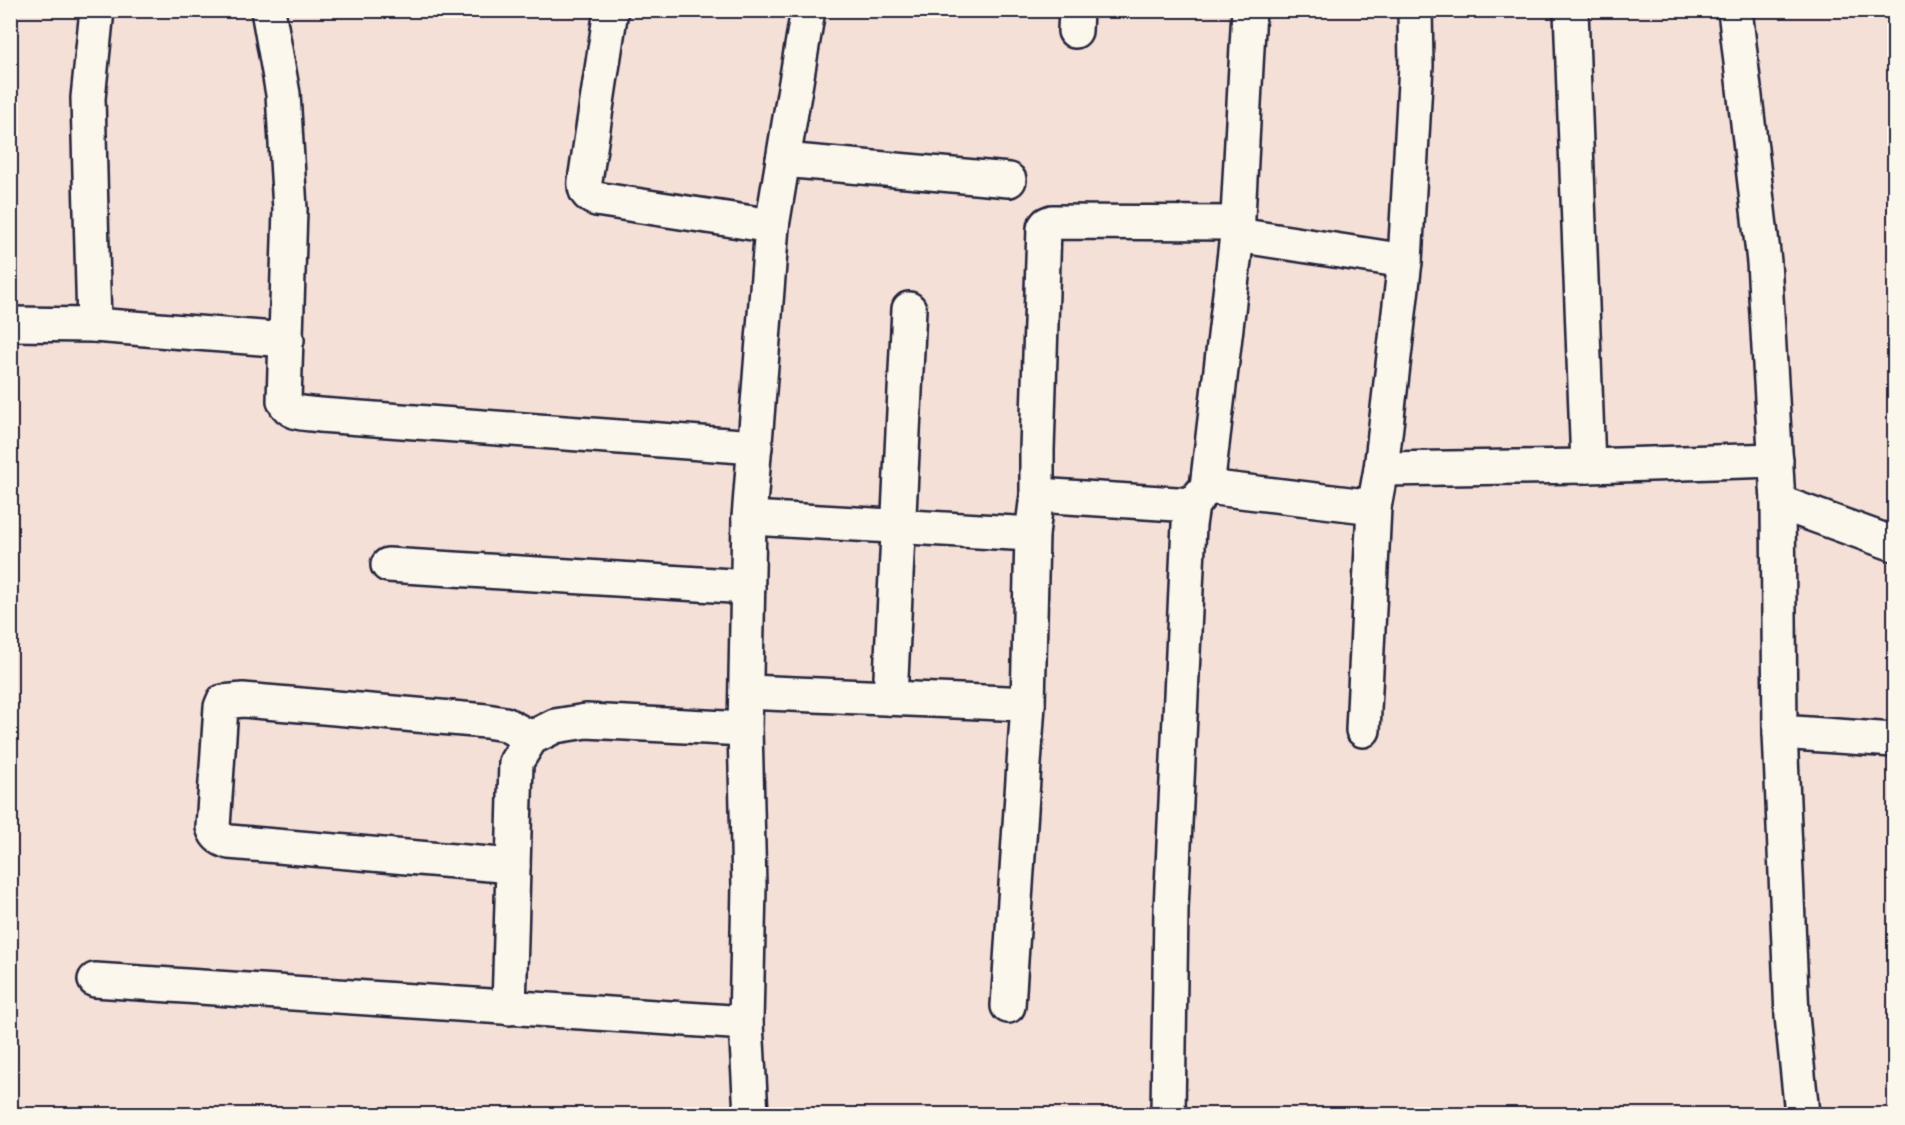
<svg xmlns="http://www.w3.org/2000/svg" width="1905" height="1125" viewBox="0 0 1905 1125" font-family="Kalam,sans-serif">
<style>
.lines{fill:none;stroke-linecap:round;stroke-linejoin:round}
.minor-casing{stroke:#22223b;stroke-width:38}
.minor{stroke:#fbf7ec;stroke-width:33}
</style>
<rect width="100%" height="100%" fill="#f5e0d8"/>
<filter id="ink" filterUnits="userSpaceOnUse"><feTurbulence type="fractalNoise" baseFrequency=".0167" numOctaves="2"/><feDisplacementMap in="SourceGraphic" scale="12" xChannelSelector="R" yChannelSelector="G"/><feConvolveMatrix kernelMatrix="1 2 1 2 8 2 1 2 1" color-interpolation-filters="sRGB"/></filter>
<g filter="url(#ink)">
<g class="lines">
<defs>
<g id="minor">
<path d="M268,10L283,94L290,209L284,401C291,415 306,413 320,415L755,447"/>
<path d="M611,10L585,181C584,191 587,195 596,199L772,226"/>
<path d="M1571,10L1588,466"/>
<path d="M1735,10L1764,262L1778,502L1780,732L1894,740"/>
<path d="M1075,31L1076,10"/>
<path d="M783,160L1009,180"/>
<path d="M1237,235L1405,261L1416,65L1415,10"/>
<path d="M10,324L94,325L287,340"/>
<path d="M94,325L88,98L97,10"/>
<path d="M1381,469L1588,466L1776,460"/>
<path d="M1207,487L1374,507"/>
<path d="M1037,495L1192,505"/>
<path d="M1778,502L1894,544"/>
<path d="M749,518L1032,534"/>
<path d="M388,565L748,587"/>
<path d="M746,692L1028,704"/>
<path d="M890,698L909,309"/>
<path d="M1363,730L1374,507L1381,469L1405,261"/>
<path d="M1780,732L1792,1016L1802,1114"/>
<path d="M513,866L229,842C220,839 216,836 213,827L221,707L223,702L243,700L486,721L505,724L531,738"/>
<path d="M95,980L746,1023"/>
<path d="M1008,1006L1028,704L1032,534L1037,495V450L1044,228L1047,224L1052,222L1238,223"/>
<path d="M509,1008L516,762L531,738L555,726L586,721L745,729"/>
<path d="M751,1114L746,1023L749,886L745,729L749,518L772,226L808,10"/>
<path d="M1168,1114L1171,909L1189,525L1192,505L1207,487L1237,235L1249,10"/>
</g>
</defs>
<use href="#minor" class="minor-casing"/>
<use href="#minor" class="minor"/>
</g>
</g>
<rect width="1905" height="1125" fill="none" stroke="#fbf7ec" stroke-width="36"/>
<rect x="18" y="18" width="1869" height="1089" fill="none" stroke="#22223b" stroke-width="2" filter="url(#ink)"/>
</svg>
